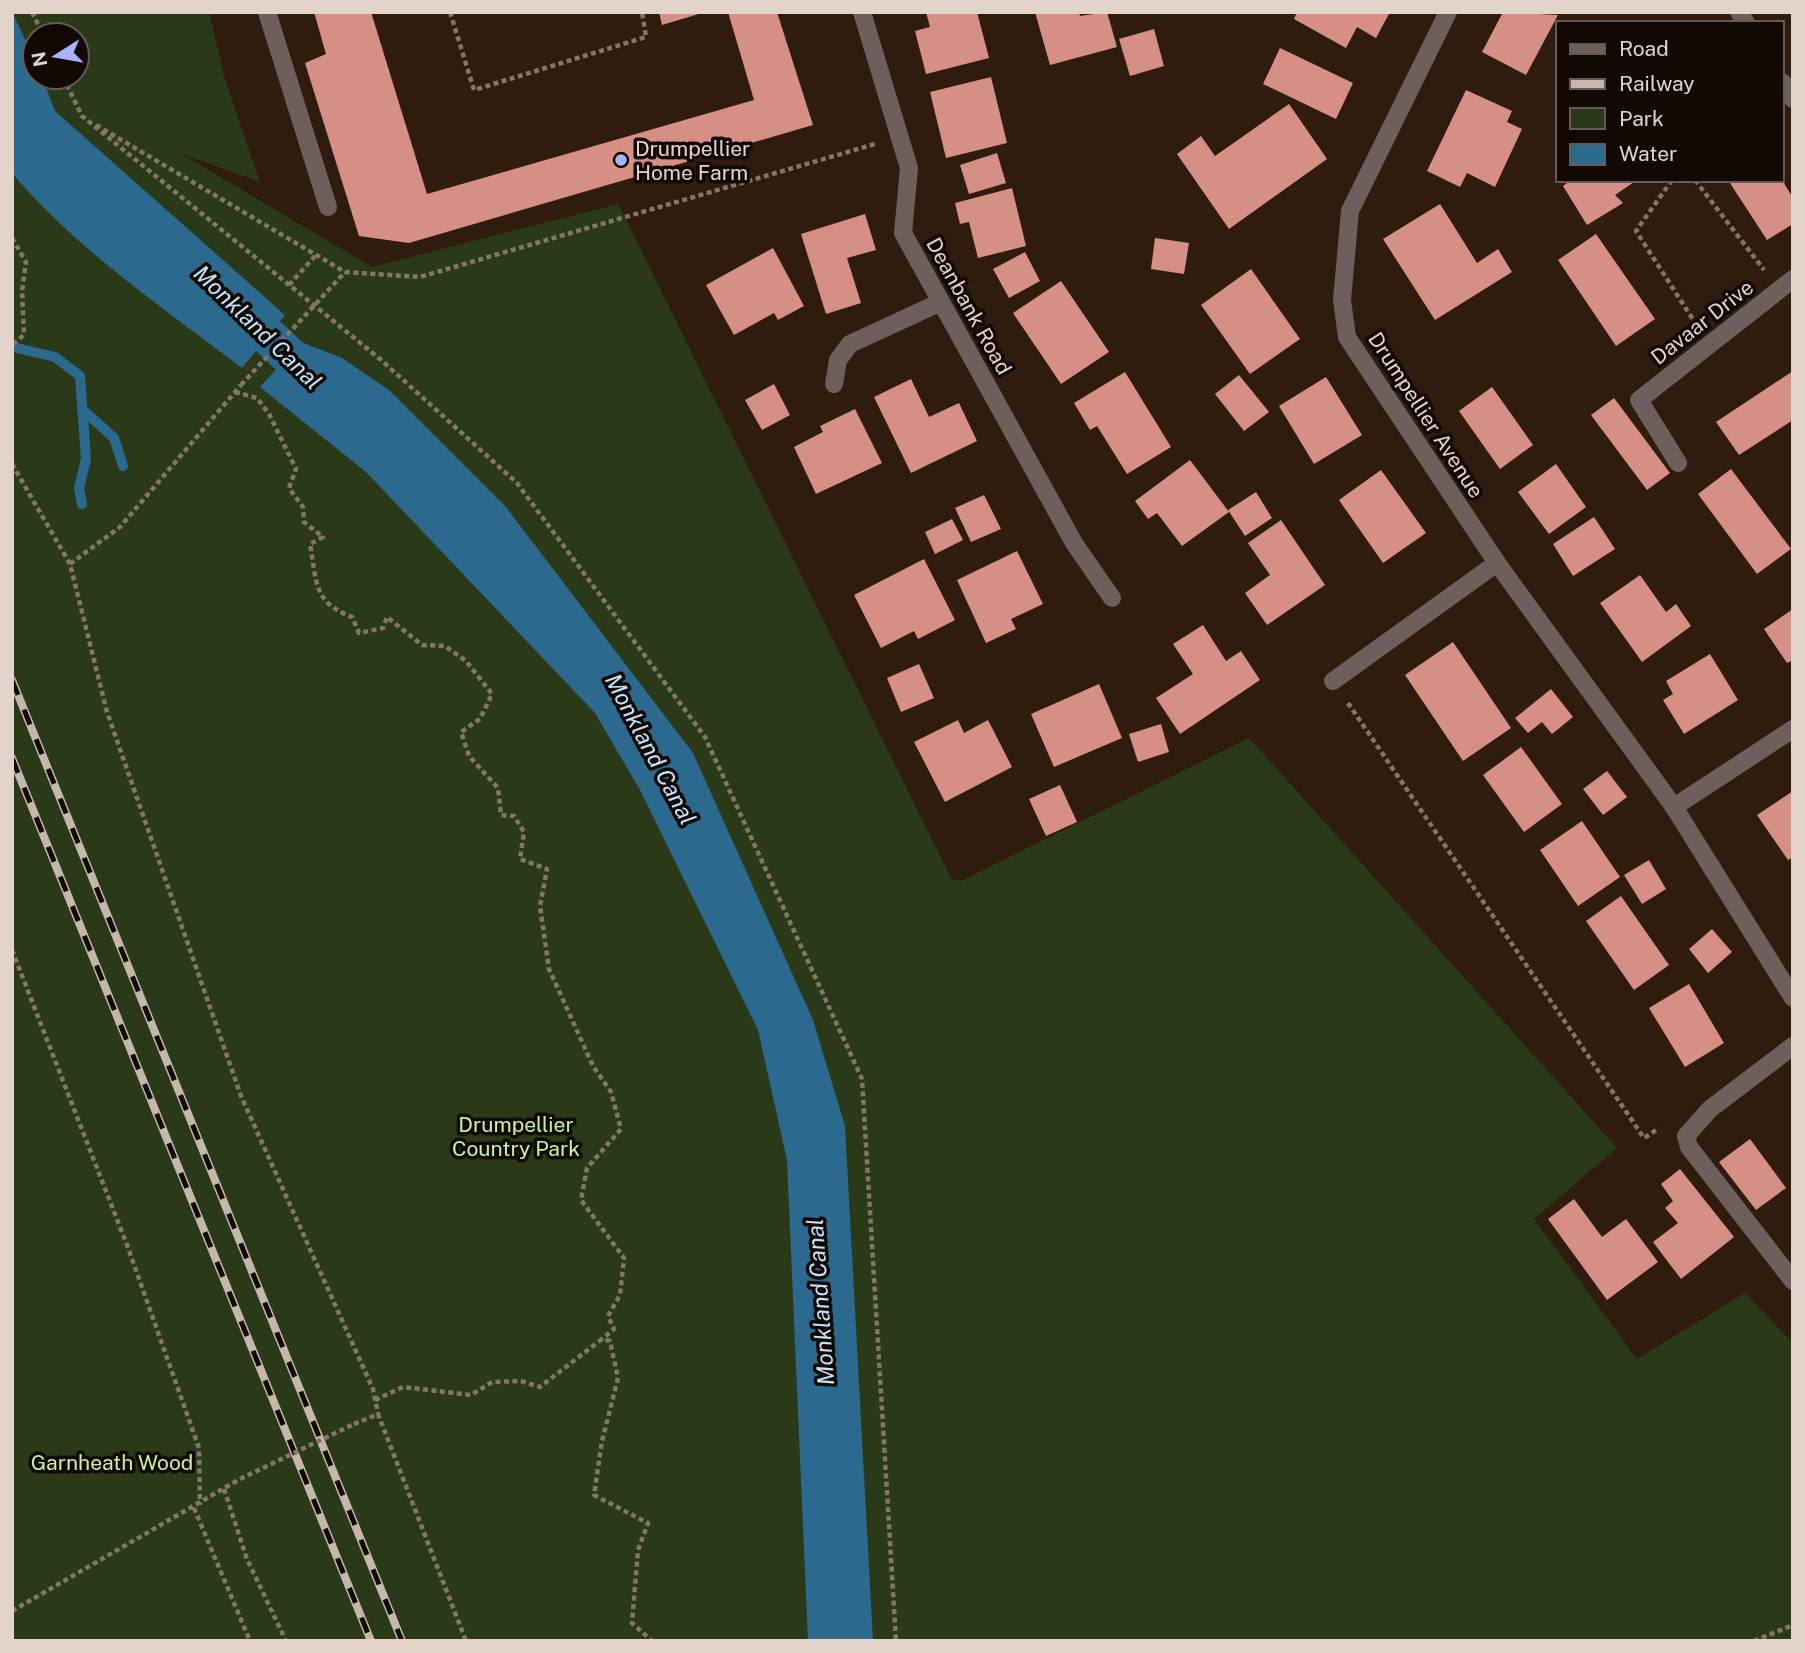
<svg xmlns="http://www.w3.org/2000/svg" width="1805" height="1653" viewBox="0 0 1805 1653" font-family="'Public Sans',sans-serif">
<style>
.green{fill:#2a3a19;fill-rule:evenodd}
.water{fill:#2b698f}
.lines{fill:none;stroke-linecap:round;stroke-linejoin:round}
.stream{stroke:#2b698f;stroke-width:10}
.canal{stroke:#2b698f;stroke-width:38}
.building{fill:#d68f85}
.path{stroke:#857468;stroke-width:4.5;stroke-dasharray:5 3.5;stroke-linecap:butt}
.minor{stroke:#6d605c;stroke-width:18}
.rail-casing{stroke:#c6b7ad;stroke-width:8}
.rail{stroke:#120904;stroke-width:5;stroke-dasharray:16;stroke-linecap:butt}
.path-bridge{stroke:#857468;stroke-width:4.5;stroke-dasharray:5 3.5;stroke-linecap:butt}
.poi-dot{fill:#aab0fb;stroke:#120904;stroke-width:2.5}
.labels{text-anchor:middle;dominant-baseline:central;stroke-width:7;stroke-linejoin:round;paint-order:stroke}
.poi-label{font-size:21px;fill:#e2d4cb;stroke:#120904;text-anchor:start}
.street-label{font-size:21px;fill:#e2d4cb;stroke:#120904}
.park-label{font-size:21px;fill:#c7f29e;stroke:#120904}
.water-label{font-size:23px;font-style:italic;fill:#c3e4fc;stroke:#120904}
</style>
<rect width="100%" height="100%" fill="#301c0e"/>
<path class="green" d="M12,12H209L225,80L260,182L180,153L372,267L618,204L952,880L961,881L1249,738L1617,1148L1534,1219L1637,1359L1745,1293L1793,1343V1641H12ZM35,35H77V77H35Z"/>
<g class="water">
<path d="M12,12L35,60V77H42L55,111L285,315L242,368C162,307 77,250 12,173Z"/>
<path d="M301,342L342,358L389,390L506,507L693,753L813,1020L845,1126L873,1641H808L787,1160L758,1030L640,790L595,713L366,472L260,387Z"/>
</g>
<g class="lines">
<g class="stream">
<path d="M17,348L55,357L80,376L86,459L79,488L82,504"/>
<path d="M82,409L114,438L123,466"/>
</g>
<path class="canal" d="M229,299L325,390"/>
</g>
<g class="building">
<path d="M314,12H371L427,194L754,100L728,12H777L813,125L409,243L359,236L305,63L326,54Z"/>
<path d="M659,12H702V13L662,25Z"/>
<path d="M926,12H977L989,58L926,74L915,31L930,27Z"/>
<path d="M1035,12H1079L1080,16L1107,12L1117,47L1050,65Z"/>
<path d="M1297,12H1390L1376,38L1357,27L1346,48L1294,19Z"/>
<path d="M1503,12L1558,15L1526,75L1482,52Z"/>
<path d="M1154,29L1164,66L1130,76L1119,39Z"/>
<path d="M1280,48L1353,83L1336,119L1263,84Z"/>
<path d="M991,77L1007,143L946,158L930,92Z"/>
<path d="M1466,90L1512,111L1507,122L1522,129L1495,187L1467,173L1460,187L1427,171Z"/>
<path d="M1289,104L1327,159L1229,229L1177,154L1201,136L1215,156Z"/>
<path d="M997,153L1006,183L969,194L960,165Z"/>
<path d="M1571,180H1637L1615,195L1623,203L1587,225L1563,186Z"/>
<path d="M1728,180H1782L1793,198V224L1767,240Z"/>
<path d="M1012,188L1026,246L978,258L969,222L960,224L955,203Z"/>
<path d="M1440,204L1477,263L1498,249L1512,272L1435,320L1383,239Z"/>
<path d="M865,214L876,250L847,258L861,303L826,314L801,234Z"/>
<path d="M1596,234L1655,319L1616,346L1558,260Z"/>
<path d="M1155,238L1189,243L1184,274L1151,269Z"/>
<path d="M773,248L804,306L778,320L774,313L734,335L706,285Z"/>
<path d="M1025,252L1040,281L1009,298L993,269Z"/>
<path d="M1251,269L1300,339L1250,374L1201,305Z"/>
<path d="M1061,281L1109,352L1061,384L1013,313Z"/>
<path d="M1793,371V420L1739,455L1716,422Z"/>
<path d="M1125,372L1171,447L1127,474L1097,426L1090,430L1074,403Z"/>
<path d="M1239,375L1269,412L1244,431L1215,394Z"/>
<path d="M1326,377L1362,435L1314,464L1279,406Z"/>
<path d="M911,379L929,417L959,403L977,441L911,473L874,397Z"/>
<path d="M774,384L790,415L762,430L745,400Z"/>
<path d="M1492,387L1533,445L1500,469L1459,411Z"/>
<path d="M1614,398L1670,473L1647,490L1591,415Z"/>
<path d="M855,409L882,463L816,494L794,447L823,432L820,426Z"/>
<path d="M1190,460L1229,512L1182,546L1157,513L1148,519L1135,501Z"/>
<path d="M1556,464L1586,507L1549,534L1518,492Z"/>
<path d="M1731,469L1791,549L1757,574L1698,494Z"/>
<path d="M1381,470L1426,533L1383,563L1339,500Z"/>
<path d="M1256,492L1272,518L1245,536L1228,510Z"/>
<path d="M984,495L1001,529L971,542L955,508Z"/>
<path d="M1594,517L1615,549L1573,576L1553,544Z"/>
<path d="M952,519L963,540L935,554L925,532Z"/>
<path d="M1281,520L1325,585L1267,625L1245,593L1270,575L1248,543Z"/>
<path d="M1017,551L1043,604L1011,619L1016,629L986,643L957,580Z"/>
<path d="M924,559L955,620L918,639L914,631L881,648L854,595Z"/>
<path d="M1640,575L1666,612L1676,604L1691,626L1642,662L1600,603Z"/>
<path d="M1793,609V660L1787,663L1764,629Z"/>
<path d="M1203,625L1226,661L1241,651L1260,680L1180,734L1156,698L1193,674L1173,644Z"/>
<path d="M1453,642L1511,728L1463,761L1405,675Z"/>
<path d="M1710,654L1738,700L1684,734L1663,700L1673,694L1666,681Z"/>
<path d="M919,664L934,698L901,712L887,678Z"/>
<path d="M1099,684L1122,738L1054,767L1031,714Z"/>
<path d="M1551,689L1573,717L1552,734L1542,722L1528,733L1515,718Z"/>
<path d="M958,720L964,733L988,720L1012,767L945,802L914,742Z"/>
<path d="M1161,724L1169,752L1138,762L1129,734Z"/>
<path d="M1521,747L1562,804L1524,832L1483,775Z"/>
<path d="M1607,771L1627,797L1603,815L1583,789Z"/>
<path d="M1060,785L1077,822L1046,836L1029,799Z"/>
<path d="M1793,791V857L1788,860L1757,815Z"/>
<path d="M1582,821L1620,877L1578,906L1540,850Z"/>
<path d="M1649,860L1666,889L1642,904L1624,875Z"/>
<path d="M1621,896L1669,965L1634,990L1586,921Z"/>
<path d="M1712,929L1732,952L1708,973L1689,949Z"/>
<path d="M1689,984L1724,1043L1685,1067L1649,1008Z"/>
<path d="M1750,1139L1786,1188L1756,1210L1719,1162Z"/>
<path d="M1680,1169L1734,1237L1681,1279L1653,1242L1678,1223L1665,1208L1673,1201L1661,1184Z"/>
<path d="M1574,1199L1602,1237L1626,1219L1658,1262L1607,1300L1548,1219Z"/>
</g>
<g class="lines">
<g class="path">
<path d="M32,12L43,35"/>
<path d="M450,12L474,90L646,37L642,12"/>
<path d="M63,77L82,116L380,359L517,483L705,737L862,1079L896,1641"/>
<path d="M96,125L345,272L420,277L875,144"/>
<path d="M1672,180L1636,231L1694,321"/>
<path d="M1695,180L1764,270"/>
<path d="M12,238L26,262L22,291L24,335L12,345"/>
<path d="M289,285L316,255"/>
<path d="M235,392L257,398L269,414L296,469L289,488L303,507L304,522L323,537L310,544C317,581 312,602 352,617L359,633L383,628L387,617L422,645L445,646L466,661L492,694L480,719L461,732L469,756L498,788L501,815L514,816L524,832L520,859L547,869L540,906L549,969L593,1066L611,1092L621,1129L587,1168L581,1200L624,1258L620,1295L608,1316L614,1329L602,1339"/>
<path d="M12,464L70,564L107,712L241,1096L373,1389L378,1414"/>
<path d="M70,564L120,527L241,385"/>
<path d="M1348,703L1644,1138L1659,1128"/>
<path d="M12,950L127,1245L199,1448L200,1505"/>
<path d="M375,1400L403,1387L471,1395L492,1382L521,1381L540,1387L602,1339L610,1341L618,1378L602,1441L594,1495L648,1523L638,1550L632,1623L652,1641"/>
<path d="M354,1424L378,1414L466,1641"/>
<path d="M224,1489L247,1559L286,1641"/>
<path d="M194,1508L250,1641"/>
<path d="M12,1611L240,1479"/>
<path d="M1754,1641L1793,1625"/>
</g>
<g class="minor">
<path d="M267,12L328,207"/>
<path d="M862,12L909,168L903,233L1074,543L1112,598"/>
<path d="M1448,12L1350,211L1342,300L1347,337L1497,563L1674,807L1793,998"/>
<path d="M1739,12L1746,23"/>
<path d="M1782,82L1793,99"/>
<path d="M834,384L838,360L850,344L941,302"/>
<path d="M1678,463L1639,400L1793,279"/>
<path d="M1333,681L1497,563"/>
<path d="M1674,807L1793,729"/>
<path d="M1793,1046L1710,1109L1686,1136L1689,1147L1793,1281"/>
</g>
<defs>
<g id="rail">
<path d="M12,680L402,1641"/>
<path d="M12,758L371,1641"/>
</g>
</defs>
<use href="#rail" class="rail-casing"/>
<use href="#rail" class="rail"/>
<g class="path-bridge">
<path d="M241,385L345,272"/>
<path d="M240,1479L354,1424"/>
</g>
</g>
<circle class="poi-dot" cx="621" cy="160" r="7"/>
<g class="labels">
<g class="poi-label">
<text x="635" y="148">Drumpellier<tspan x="635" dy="24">Home Farm</tspan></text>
</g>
<g class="street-label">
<text transform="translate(969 306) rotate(61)">Deanbank Road</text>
<text transform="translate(1702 322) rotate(-38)">Davaar Drive</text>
<text transform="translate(1426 415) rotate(57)">Drumpellier Avenue</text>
</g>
<g class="park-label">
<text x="516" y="1124">Drumpellier<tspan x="516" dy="24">Country Park</tspan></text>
<text x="112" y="1462">Garnheath Wood</text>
</g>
<g class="water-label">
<text transform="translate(258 327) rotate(44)">Monkland Canal</text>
<text transform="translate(651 749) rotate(62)">Monkland Canal</text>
<text transform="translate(820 1302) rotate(-94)">Monkland Canal</text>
</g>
</g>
<rect width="1805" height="1653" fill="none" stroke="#e2d4cb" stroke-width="28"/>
<rect x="1556" y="21" width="228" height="161" fill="#120904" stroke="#655a54" stroke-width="2"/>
<rect x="1570" y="44" width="35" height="10" fill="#6d605c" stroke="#655a54" stroke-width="2"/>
<text x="1619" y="56" font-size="21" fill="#e2d4cb">Road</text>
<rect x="1570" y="79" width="35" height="10" fill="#c6b7ad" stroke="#655a54" stroke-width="2"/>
<text x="1619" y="91" font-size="21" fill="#e2d4cb">Railway</text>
<rect x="1570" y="108" width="35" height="21" fill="#2a3a19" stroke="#655a54" stroke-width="2"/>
<text x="1619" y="126" font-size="21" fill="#e2d4cb">Park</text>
<rect x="1570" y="144" width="35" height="21" fill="#2b698f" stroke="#655a54" stroke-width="2"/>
<text x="1619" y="161" font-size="21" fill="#e2d4cb">Water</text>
<g transform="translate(56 56) rotate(259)"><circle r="33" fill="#120904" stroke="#655a54" stroke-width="2"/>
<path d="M0-5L12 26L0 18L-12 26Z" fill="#aab0fb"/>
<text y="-10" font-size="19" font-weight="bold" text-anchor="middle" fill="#e2d4cb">N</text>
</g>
</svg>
